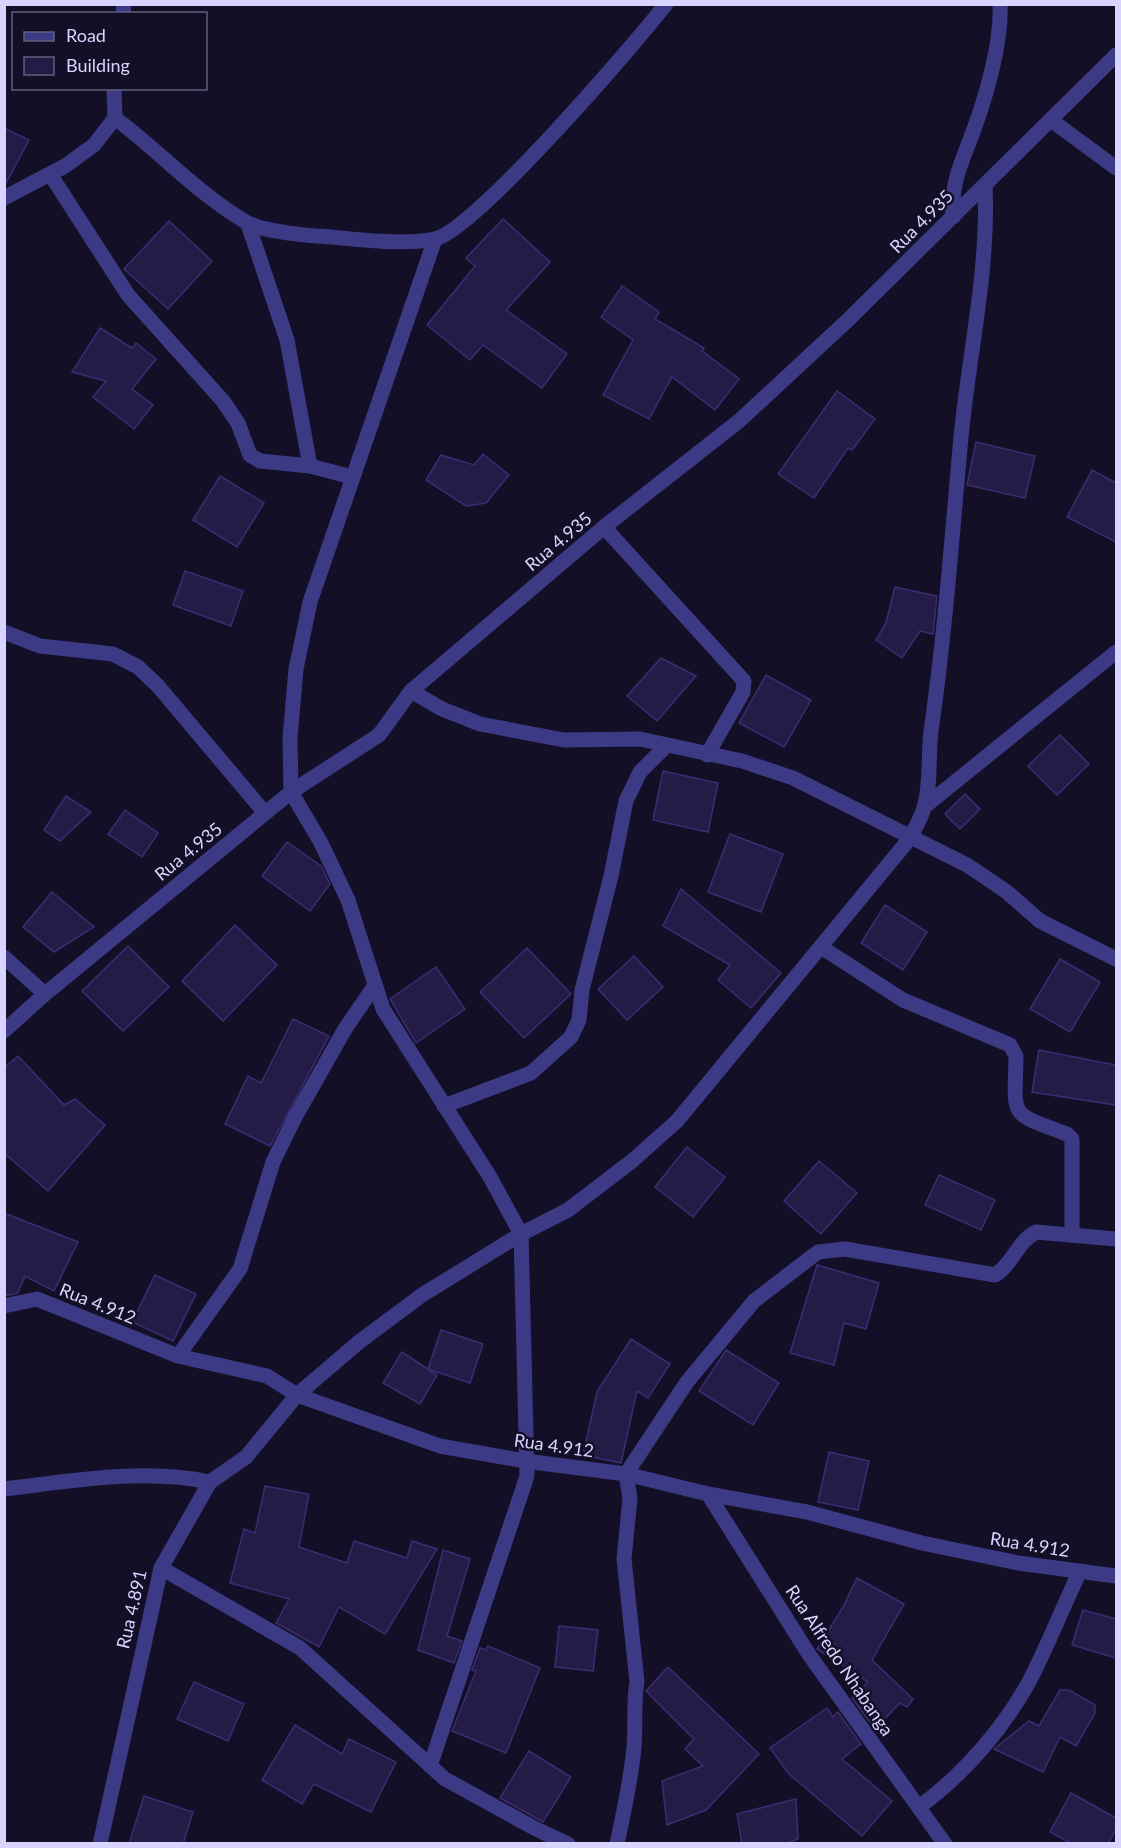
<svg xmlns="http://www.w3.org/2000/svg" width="1121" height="1848" viewBox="0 0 1121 1848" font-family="Lato,sans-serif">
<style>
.building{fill:#241b47;stroke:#3b2d73;stroke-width:1.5}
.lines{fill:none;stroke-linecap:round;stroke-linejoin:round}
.minor{stroke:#3d3a85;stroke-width:15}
.labels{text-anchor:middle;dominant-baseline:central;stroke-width:5;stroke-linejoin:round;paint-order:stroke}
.street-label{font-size:18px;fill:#d9d4ff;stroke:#130f26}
</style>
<rect width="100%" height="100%" fill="#130f26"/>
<g class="building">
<path d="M4,128L29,140L4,187Z"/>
<path d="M503,219L550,262L506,310L567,354L542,388L483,345L470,360L427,325L475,266L466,258Z"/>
<path d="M169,221L212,261L168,309L124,269Z"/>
<path d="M622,286L659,312L655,319L704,348L702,351L739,379L715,410L672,377L649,419L603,395L633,340L601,317Z"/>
<path d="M100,328L132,348L136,343L156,359L132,389L153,405L134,429L93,397L106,381L72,372Z"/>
<path d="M837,391L875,419L852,450L848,448L814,498L778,474Z"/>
<path d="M976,442L1035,456L1025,498L967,485Z"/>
<path d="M483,454L509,475L486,503L466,506L426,480L441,455L474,465Z"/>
<path d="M1092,470L1116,483V542L1067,517Z"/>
<path d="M220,476L264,503L237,547L193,520Z"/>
<path d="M185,571L243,591L231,626L173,605Z"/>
<path d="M895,587L937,596L933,634L920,631L902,658L876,640L886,623Z"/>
<path d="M661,658L696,676L657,721L627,696Z"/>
<path d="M766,675L811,700L784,747L739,723Z"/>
<path d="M1060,735L1089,764L1057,795L1028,766Z"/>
<path d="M663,771L718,783L708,832L653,820Z"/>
<path d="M965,794L980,809L960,829L945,814Z"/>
<path d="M66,796L91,812L60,841L44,830Z"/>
<path d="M125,810L158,833L142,857L108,834Z"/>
<path d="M730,834L783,854L761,912L708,892Z"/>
<path d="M287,842L321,866L330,884L310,911L262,876Z"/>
<path d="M681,889L781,973L751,1008L718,980L730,965L663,926Z"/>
<path d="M52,892L94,927L54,952L23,927Z"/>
<path d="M885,905L927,932L903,970L861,943Z"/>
<path d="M235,925L277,965L223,1021L182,981Z"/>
<path d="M128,946L169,987L123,1031L82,991Z"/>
<path d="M527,948L571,994L524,1038L480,992Z"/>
<path d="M634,956L663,987L627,1020L598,989Z"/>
<path d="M1060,959L1100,982L1070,1032L1030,1009Z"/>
<path d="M436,967L465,1009L416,1043L390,999Z"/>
<path d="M293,1019L329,1036L270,1146L225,1124L248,1076L261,1083Z"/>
<path d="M1039,1050L1116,1065V1105L1032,1092Z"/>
<path d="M18,1056L64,1105L75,1099L105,1125L48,1191L4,1153V1068Z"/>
<path d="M687,1147L725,1177L693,1217L655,1187Z"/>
<path d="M819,1161L857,1193L821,1234L784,1201Z"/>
<path d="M939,1175L995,1200L981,1230L925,1205Z"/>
<path d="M4,1213L78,1242L54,1291L25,1276L18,1293L4,1296Z"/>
<path d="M817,1265L879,1283L866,1329L844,1323L834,1365L790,1353Z"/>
<path d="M155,1275L196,1294L173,1341L132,1322Z"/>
<path d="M441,1330L483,1344L470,1383L428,1369Z"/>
<path d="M631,1339L670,1364L648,1398L637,1391L621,1463L583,1455L597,1392Z"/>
<path d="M726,1350L779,1383L753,1425L699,1391Z"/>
<path d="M402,1352L437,1375L420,1404L383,1383Z"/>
<path d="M829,1452L869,1461L858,1510L818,1502Z"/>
<path d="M265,1486L309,1494L299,1547L347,1563L354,1541L407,1558L412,1541L437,1549L385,1634L339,1607L319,1647L276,1623L289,1599L230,1583L244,1529L255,1533Z"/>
<path d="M443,1550L470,1559L447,1636L462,1641L454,1663L418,1650Z"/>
<path d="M857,1578L904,1604L872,1660L913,1699L907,1707L900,1703L875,1729L852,1698L868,1682L817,1649L843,1607Z"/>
<path d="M1083,1610L1116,1619V1658L1072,1645Z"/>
<path d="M559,1626L598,1630L593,1671L555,1667Z"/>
<path d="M488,1646L540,1668L506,1753L452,1731L476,1671L472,1670L480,1648L486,1650Z"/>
<path d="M668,1667L759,1754L706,1810L667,1825L662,1781L703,1766L685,1749L694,1739L646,1691Z"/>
<path d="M194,1682L244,1704L228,1741L177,1719Z"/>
<path d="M1060,1690H1069L1095,1705V1713L1076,1746L1060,1737L1043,1772L994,1749L1029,1721L1039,1726Z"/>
<path d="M827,1708L833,1717L838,1712L861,1744L842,1759L892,1801L862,1836L789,1774L770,1748Z"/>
<path d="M295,1725L342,1754L349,1739L396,1762L371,1812L314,1784L302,1804L262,1780Z"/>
<path d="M529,1751L571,1777L543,1822L500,1798Z"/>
<path d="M1071,1793L1116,1818V1829L1108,1844H1072L1050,1832Z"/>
<path d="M144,1796L193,1812L183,1844H129Z"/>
<path d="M796,1799L798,1839L785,1844H742L737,1814Z"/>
</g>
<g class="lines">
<g class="minor">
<path d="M123,14L124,4"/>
<path d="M114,88L115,118C159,151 198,194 246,222C263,232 310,236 331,237C360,240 407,245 435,239C475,230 634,45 666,4"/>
<path d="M1051,120L1116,168"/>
<path d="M50,174L128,295L223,401L238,423L250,455L260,461L310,466L352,477"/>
<path d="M4,198L65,166L94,145L115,118"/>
<path d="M953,217C951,182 961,164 973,132C986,97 1002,42 1000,4"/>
<path d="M248,224L287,340L310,466"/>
<path d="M604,527L744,681L743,692L707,755"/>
<path d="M4,632L40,646L113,654L138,667L158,686L265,813"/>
<path d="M411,691L442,709L480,724L564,740L640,739L742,761L793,778L967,865L1007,892L1040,921L1116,959"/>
<path d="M924,807L1116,652"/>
<path d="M821,947L903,1000L1010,1045L1016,1056C1015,1118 1007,1112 1067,1134L1072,1139V1235"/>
<path d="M4,957L45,994"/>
<path d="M4,1031L45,994L291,792L379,735L411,691L604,527L739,421L848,320L1116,55"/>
<path d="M444,1106L531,1073L571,1037L579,1020L582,990L611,876L626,801L640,772L667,745"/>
<path d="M4,1306L37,1299L178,1356L267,1376L297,1395L440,1446L525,1461L626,1474L708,1494L807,1512L922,1543L1018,1563L1116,1576"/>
<path d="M178,1356L240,1269L273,1162L295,1117L345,1029L375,985"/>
<path d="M4,1489C72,1481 143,1468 210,1482"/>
<path d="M708,1494L810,1656L945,1844"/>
<path d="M161,1568L300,1648L445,1779L536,1829L568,1844"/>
<path d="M430,1766L527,1476L521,1234L490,1177L383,1009L348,900L320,841L291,792L290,738L296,669L310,602L435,239"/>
<path d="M919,1807C963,1775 1004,1728 1030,1680C1048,1645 1063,1607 1080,1571"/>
<path d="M100,1844L161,1568L210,1482L246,1457L297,1395L359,1342L422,1295L521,1234L568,1210L632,1161L677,1121L911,837C915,828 921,818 924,808C931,785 928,756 931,731C945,634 952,536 961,437C969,353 989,270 985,185"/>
<path d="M617,1844C624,1811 631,1780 634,1747C636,1725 633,1704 637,1682L624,1559L630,1498L626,1474L687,1382L754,1301L818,1252L845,1249L995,1275C1013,1264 1017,1242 1036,1232L1116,1239"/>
</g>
</g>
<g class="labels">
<g class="street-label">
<text transform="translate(921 221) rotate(-45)">Rua 4.935</text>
<text transform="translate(558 541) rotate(-40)">Rua 4.935</text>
<text transform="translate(188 851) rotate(-39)">Rua 4.935</text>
<text transform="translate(98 1303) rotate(22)">Rua 4.912</text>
<text transform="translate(554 1445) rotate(8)">Rua 4.912</text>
<text transform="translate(1030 1544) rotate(9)">Rua 4.912</text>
<text transform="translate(131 1609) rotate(-77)">Rua 4.891</text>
<text transform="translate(840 1660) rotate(56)">Rua Alfredo Nhabanga</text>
</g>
</g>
<rect width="1121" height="1848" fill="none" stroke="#d9d4ff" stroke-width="12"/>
<rect x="12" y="12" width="195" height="78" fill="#130f26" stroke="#625e7d" stroke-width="1.5"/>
<rect x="24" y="32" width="30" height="9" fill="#3d3a85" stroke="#625e7d" stroke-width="1.5"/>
<text x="66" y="42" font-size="18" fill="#d9d4ff">Road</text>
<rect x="24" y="57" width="30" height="18" fill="#241b47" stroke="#625e7d" stroke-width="1.5"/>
<text x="66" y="72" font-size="18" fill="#d9d4ff">Building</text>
</svg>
